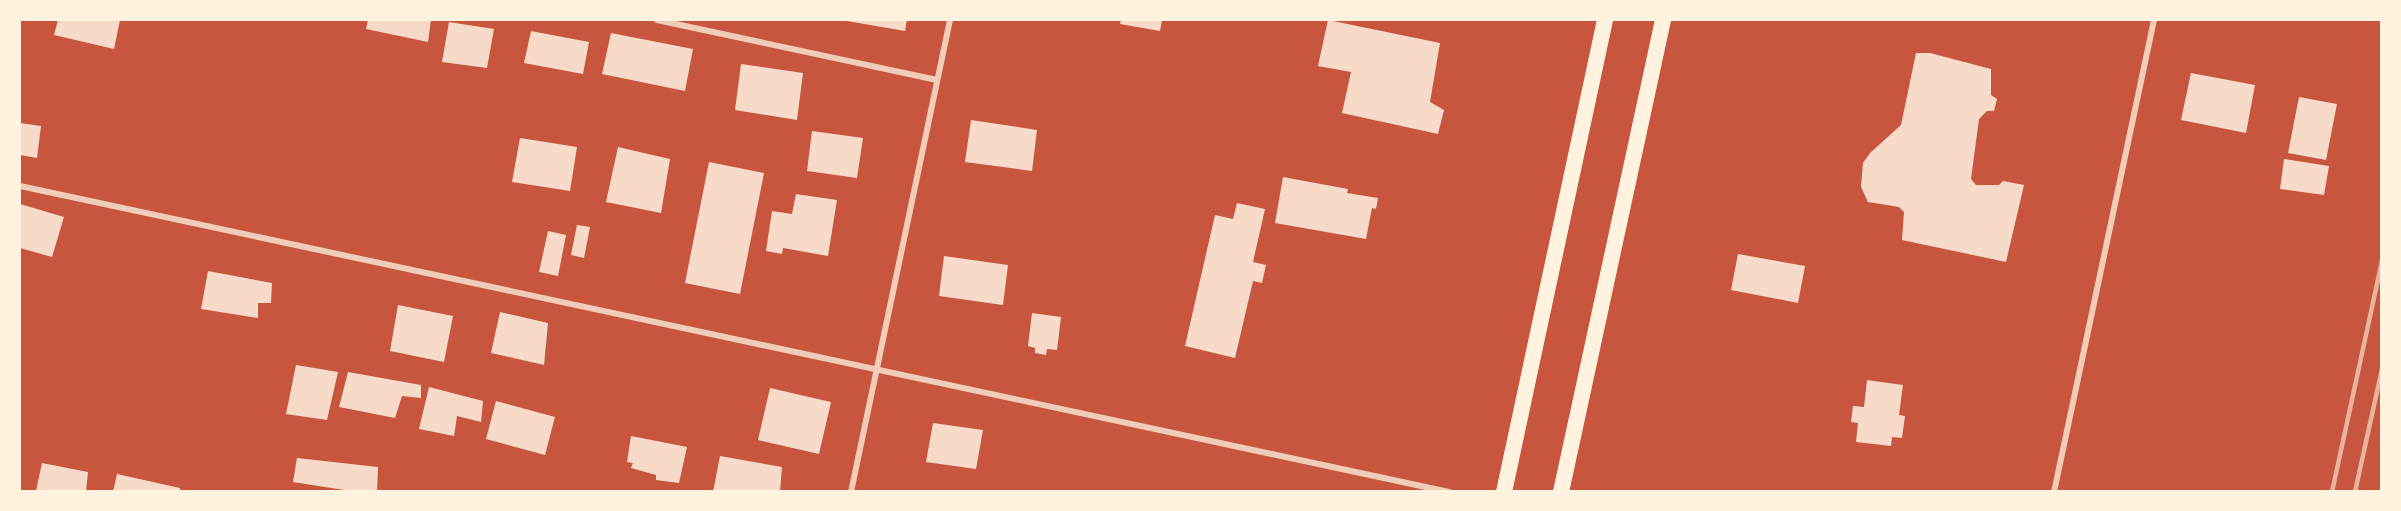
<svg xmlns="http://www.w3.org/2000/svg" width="2401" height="511" viewBox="0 0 2401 511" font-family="Barlow,sans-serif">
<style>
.building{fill:#f7dbc8}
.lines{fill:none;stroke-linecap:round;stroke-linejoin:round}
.minor{stroke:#f1ccb7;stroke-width:6}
.trunk{stroke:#fff3e0;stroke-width:16}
.rail{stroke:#e9b49f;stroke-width:4.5}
</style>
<rect width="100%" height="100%" fill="#c8553d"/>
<g class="building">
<path d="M58,20H120L114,49L54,35Z"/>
<path d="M368,20H431L428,42L366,29Z"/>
<path d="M841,20H907L905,31Z"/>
<path d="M1121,20H1162L1160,31L1120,24Z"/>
<path d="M1328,20L1440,43L1430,102L1444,110L1438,134L1342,113L1351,72L1318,66Z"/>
<path d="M449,22L494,29L487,68L442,62Z"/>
<path d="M531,31L589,42L583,74L524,63Z"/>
<path d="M611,33L693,49L685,91L602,74Z"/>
<path d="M1916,53H1930L1991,69V95L1997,99L1994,111H1987L1979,119L1971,179L1976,185H1999L2003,181L2024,185L2006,262L1902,240L1904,212L1899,207L1868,202L1861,187L1863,163L1870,153L1901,125Z"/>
<path d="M741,64L803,73L797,120L735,110Z"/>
<path d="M2191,73L2255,85L2246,133L2181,120Z"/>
<path d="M2299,97L2337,104L2326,160L2288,153Z"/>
<path d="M971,120L1037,130L1032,171L965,162Z"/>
<path d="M20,123L41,126L37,158L20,155Z"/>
<path d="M812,131L863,138L857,178L807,171Z"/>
<path d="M520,138L577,147L570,191L512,182Z"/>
<path d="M618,147L670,159L661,213L606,202Z"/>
<path d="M2284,159L2329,166L2324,195L2280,189Z"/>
<path d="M709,162L764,173L740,294L685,283Z"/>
<path d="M1283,177L1348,189L1347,193L1378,198L1376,209L1372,208L1366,239L1275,223Z"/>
<path d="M796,194L837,200L828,256L783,248L782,254L766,251L772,211L792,214Z"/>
<path d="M1237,203L1265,209L1253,262L1266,265L1262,283L1253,281L1235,358L1185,346L1215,215L1233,219Z"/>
<path d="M20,204L64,217L52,257L20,248Z"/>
<path d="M577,225L590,227L584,258L571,255Z"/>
<path d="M548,231L566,235L558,276L539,272Z"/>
<path d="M1738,254L1805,266L1798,303L1731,290Z"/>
<path d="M944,256L1008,265L1003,305L939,296Z"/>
<path d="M208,271L272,283L271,303H258V318L201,309Z"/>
<path d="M398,305L453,316L444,362L390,351Z"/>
<path d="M500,312L548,323L544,365L491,353Z"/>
<path d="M1032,313L1061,317L1057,350L1047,349L1046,355L1035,353V348L1028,346Z"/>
<path d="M296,365L338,372L327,420L286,414Z"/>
<path d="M348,372L421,385V398L402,396L395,418L339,407Z"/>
<path d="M1867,380L1903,385L1899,415L1905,416L1902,438L1892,437L1891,446L1856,442L1858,423L1851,422L1853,406L1864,407Z"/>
<path d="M429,387L483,401L481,422L457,416L454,436L419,429Z"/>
<path d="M770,388L831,402L819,454L758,440Z"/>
<path d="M496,401L555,417L545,455L486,439Z"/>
<path d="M933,423L983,430L976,469L926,462Z"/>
<path d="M631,436L687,447L679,483L656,480V475L631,468L633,463L627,462Z"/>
<path d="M720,456L782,467L780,492H713Z"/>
<path d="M297,458L378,467L377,492H357L293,482Z"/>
<path d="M42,463L88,472L86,492L36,491Z"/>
<path d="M117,474L180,488V492H113Z"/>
</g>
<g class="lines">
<g class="minor">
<path d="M657,20L937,80"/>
<path d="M20,186L1449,492"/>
<path d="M851,492L950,20"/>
<path d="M2054,492L2154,20"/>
</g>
<g class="trunk">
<path d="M1504,492L1605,20"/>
<path d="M1561,492L1663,20"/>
</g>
<g class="rail">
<path d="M2332,492L2382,261"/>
<path d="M2355,492L2382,369"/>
</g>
</g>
<rect width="2401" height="511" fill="none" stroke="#fff3e0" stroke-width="42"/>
</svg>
